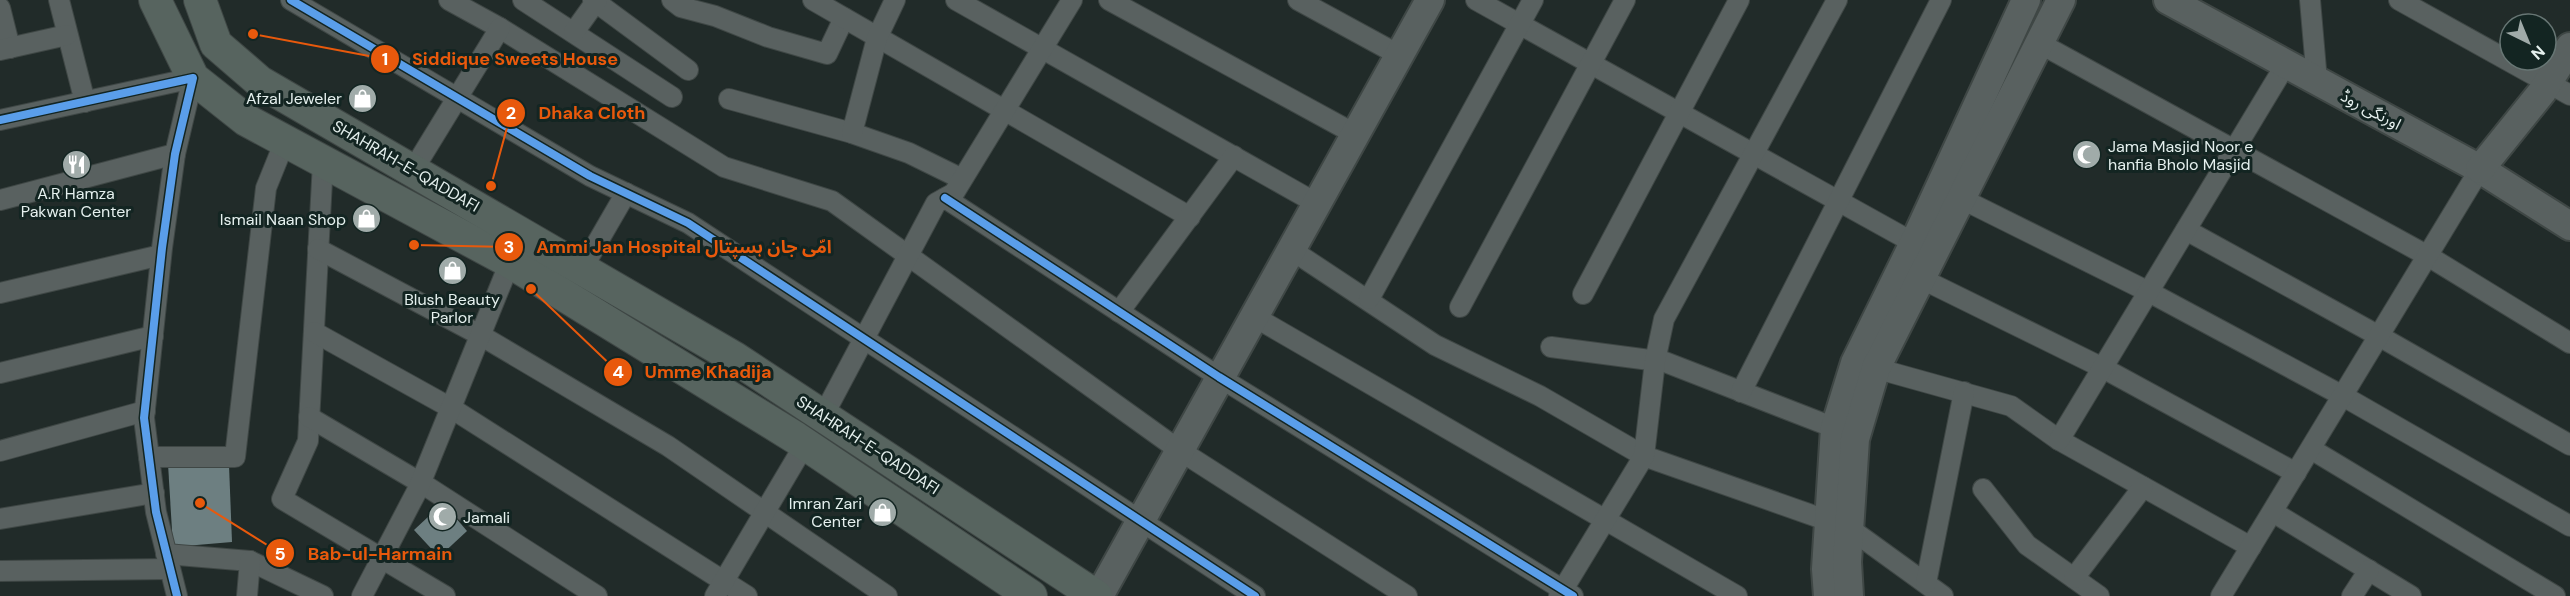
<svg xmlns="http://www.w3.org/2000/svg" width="2570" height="596" viewBox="0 0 2570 596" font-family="'DM Sans','Noto Sans Arabic',sans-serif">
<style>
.building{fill:#6d7f81}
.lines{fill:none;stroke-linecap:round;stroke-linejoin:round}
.street-casing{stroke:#3f4745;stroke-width:22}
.secondary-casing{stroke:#3f4745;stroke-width:32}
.primary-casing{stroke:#3f4745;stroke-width:34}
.street{stroke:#596160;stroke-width:20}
.secondary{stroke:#596160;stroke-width:28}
.primary{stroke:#57645f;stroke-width:32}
.cycleway-casing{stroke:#132522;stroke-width:11}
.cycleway{stroke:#5a9eea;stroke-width:8}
.labels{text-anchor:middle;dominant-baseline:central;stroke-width:6;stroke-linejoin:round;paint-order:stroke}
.poi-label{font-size:16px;fill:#e5f0ee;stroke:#132522;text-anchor:end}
.street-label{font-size:16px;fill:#e5f0ee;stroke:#132522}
.leader{fill:none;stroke:#e8590c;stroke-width:2}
.callout-dot{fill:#e8590c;stroke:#132522;stroke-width:2}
.mark-label{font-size:18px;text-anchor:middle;font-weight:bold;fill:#fff}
.callout-label{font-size:18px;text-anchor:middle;font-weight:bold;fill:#e8590c;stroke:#132522;stroke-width:6;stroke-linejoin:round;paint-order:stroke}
</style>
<rect width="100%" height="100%" fill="#212b29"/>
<g class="building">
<path d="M168,464L229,465L232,542L173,547Z"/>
<path d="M443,503L467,531L439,557L414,530Z"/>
</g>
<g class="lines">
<defs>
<g id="street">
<path d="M59,0L85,102"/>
<path d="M291,0L590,176L688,223L1255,596"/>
<path d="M449,0L500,28L724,167L832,201L1179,450L1407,596"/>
<path d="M523,0L672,97"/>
<path d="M593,0L688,70"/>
<path d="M672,0L681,7L715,16L768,37L827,54L844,18"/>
<path d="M813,0L1190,217"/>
<path d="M956,0L1316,203"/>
<path d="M1109,0L1355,134"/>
<path d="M1298,0L1399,55"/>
<path d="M1476,0L1914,243"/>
<path d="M2310,0L2317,81"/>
<path d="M2399,0L2570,95"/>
<path d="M0,8L10,48"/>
<path d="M574,32L597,0"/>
<path d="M2039,43L2428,256L2570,343"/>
<path d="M0,50L67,35"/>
<path d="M729,99L852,133L909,153L962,179"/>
<path d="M0,120L193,78L175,154L162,248L144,418L156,512L177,596"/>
<path d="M852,133L877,38L895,0"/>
<path d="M323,162L308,441L282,499L445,596"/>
<path d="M413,170L500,28"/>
<path d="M945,198L1219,377L1573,596"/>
<path d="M1960,198L2149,292L2343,396L2570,526"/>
<path d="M0,200L175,154"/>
<path d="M2186,230L2379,336L2570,445"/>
<path d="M318,249L480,335L668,446L887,596"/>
<path d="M1290,249L1435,345L1540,396L1644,456L1829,521"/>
<path d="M582,269L626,193"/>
<path d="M1920,278L2103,368L2296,473"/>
<path d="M0,293L161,255"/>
<path d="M1583,294L1739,0"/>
<path d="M1369,299L1533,0"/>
<path d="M1460,307L1625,0"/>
<path d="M1119,312L1234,156"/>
<path d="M1253,316L1737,596"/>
<path d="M314,332L451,408L747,596"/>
<path d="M1551,347L1665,362L1835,428"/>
<path d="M1864,365L2011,406L2059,440L2251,547"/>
<path d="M0,373L153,336"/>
<path d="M1741,392L1941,0"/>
<path d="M823,416L936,203L954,193L1072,0"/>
<path d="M309,417L426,486L597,596"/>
<path d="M2059,440L2286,64"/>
<path d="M2311,449L2555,596"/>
<path d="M0,451L145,411"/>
<path d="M149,457H235L266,188L285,141"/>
<path d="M1983,489L2027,545L2099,596"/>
<path d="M2273,512L2411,596"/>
<path d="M0,519L154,493"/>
<path d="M1849,528L1943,596"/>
<path d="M166,554L250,561L323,596"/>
<path d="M0,571L170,569"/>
<path d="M2074,578L2143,487"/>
<path d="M1926,583L1964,392"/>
<path d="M247,596L250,561"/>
<path d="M362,596L418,489L510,262"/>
<path d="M715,596L805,444"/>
<path d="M1559,596L1644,456L1655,361L1664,319L1837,0"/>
<path d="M2221,596L2480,169"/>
<path d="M2352,596L2369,570"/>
</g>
<g id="secondary">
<path d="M2168,0L2480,169L2570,226"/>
<path d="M2480,169L2542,92L2570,47"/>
<path d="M1099,596L1430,0"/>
<path d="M1828,596L1826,569L1835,428L1855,363L1914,243L2026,0"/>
<path d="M1849,596L1847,562L1855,439L1876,368L2061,0"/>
</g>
<g id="primary">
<path d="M155,0L193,78L246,120L510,262L796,438L1031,596"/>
<path d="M200,0L216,44L260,82L735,358L1096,596"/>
</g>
</defs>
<use href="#street" class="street-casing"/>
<use href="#secondary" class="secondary-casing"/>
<use href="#primary" class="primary-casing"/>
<use href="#street" class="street"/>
<use href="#secondary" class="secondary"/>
<use href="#primary" class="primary"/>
<defs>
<g id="cycleway">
<path d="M291,0L590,176L688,223L1255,596"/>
<path d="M0,120L193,78L175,154L162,248L144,418L156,512L177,596"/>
<path d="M945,198L1219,377L1573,596"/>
</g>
</defs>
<use href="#cycleway" class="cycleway-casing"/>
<use href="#cycleway" class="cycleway"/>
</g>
<defs>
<symbol id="shop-disc" viewBox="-11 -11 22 22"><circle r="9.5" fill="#a0aba9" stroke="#132522"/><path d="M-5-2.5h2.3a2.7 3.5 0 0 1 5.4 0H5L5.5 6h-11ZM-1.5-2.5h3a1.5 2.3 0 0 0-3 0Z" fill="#fff"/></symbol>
<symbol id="mosque-disc" viewBox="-11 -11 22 22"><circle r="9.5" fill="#a0aba9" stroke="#132522"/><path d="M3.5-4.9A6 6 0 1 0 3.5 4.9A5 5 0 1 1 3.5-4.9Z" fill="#fff"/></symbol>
<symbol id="restaurant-disc" viewBox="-11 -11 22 22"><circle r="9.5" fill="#a0aba9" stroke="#132522"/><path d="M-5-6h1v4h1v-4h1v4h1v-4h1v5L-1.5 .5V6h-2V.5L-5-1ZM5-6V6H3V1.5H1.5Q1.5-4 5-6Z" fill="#fff"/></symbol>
</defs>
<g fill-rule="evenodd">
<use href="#shop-disc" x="346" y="82" width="33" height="33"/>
<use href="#mosque-disc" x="2070" y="138" width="33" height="33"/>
<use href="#restaurant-disc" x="60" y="148" width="33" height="33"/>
<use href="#shop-disc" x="350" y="202" width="33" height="33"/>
<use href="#shop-disc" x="436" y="254" width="33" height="33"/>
<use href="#shop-disc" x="866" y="496" width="33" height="33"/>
<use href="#mosque-disc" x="426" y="500" width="33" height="33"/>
</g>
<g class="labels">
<g class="poi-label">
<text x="342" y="98">Afzal Jeweler</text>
<text x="2108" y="146" text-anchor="start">Jama Masjid Noor e<tspan x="2108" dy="18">hanfia Bholo Masjid</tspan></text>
<text x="76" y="193" text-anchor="middle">A.R Hamza<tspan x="76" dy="18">Pakwan Center</tspan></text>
<text x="346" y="219">Ismail Naan Shop</text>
<text x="452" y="299" text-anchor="middle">Blush Beauty<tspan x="452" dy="18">Parlor</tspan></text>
<text x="862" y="503">Imran Zari<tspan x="862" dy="18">Center</tspan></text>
<text x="463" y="517" text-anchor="start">Jamali</text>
</g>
<g class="street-label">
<text transform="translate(2371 110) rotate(28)">اورنگی روڈ</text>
<text transform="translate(406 166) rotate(30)">SHAHRAH-E-QADDAFI</text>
<text transform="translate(868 445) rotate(33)">SHAHRAH-E-QADDAFI</text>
</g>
</g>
<path class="leader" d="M253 34L385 59M491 186L511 113M414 245L509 247M531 289L618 372M200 503L280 553"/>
<g class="callout-dot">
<circle cx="253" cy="34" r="6"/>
<circle cx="491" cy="186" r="6"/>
<circle cx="414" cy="245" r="6"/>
<circle cx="531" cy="289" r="6"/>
<circle cx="200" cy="503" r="6"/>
<circle cx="385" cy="59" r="15"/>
<circle cx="511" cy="113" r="15"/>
<circle cx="509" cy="247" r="15"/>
<circle cx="618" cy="372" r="15"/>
<circle cx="280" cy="553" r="15"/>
</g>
<g class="mark-label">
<text x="385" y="65">1</text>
<text x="511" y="119">2</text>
<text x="509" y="253">3</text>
<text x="618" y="378">4</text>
<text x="280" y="560">5</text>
</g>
<g class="callout-label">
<text x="515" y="65">Siddique Sweets House</text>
<text x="592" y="119">Dhaka Cloth</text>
<text x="684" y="253">Ammi Jan Hospital امّی جان ہسپتال</text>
<text x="708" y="378">Umme Khadija</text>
<text x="380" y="560">Bab-ul-Harmain</text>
</g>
<g transform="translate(2528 42) rotate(137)"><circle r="28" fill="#132522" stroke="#677674" stroke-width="1.5"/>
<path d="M0-4.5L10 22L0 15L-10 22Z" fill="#a0aba9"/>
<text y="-9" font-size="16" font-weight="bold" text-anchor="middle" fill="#e5f0ee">N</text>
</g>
</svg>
